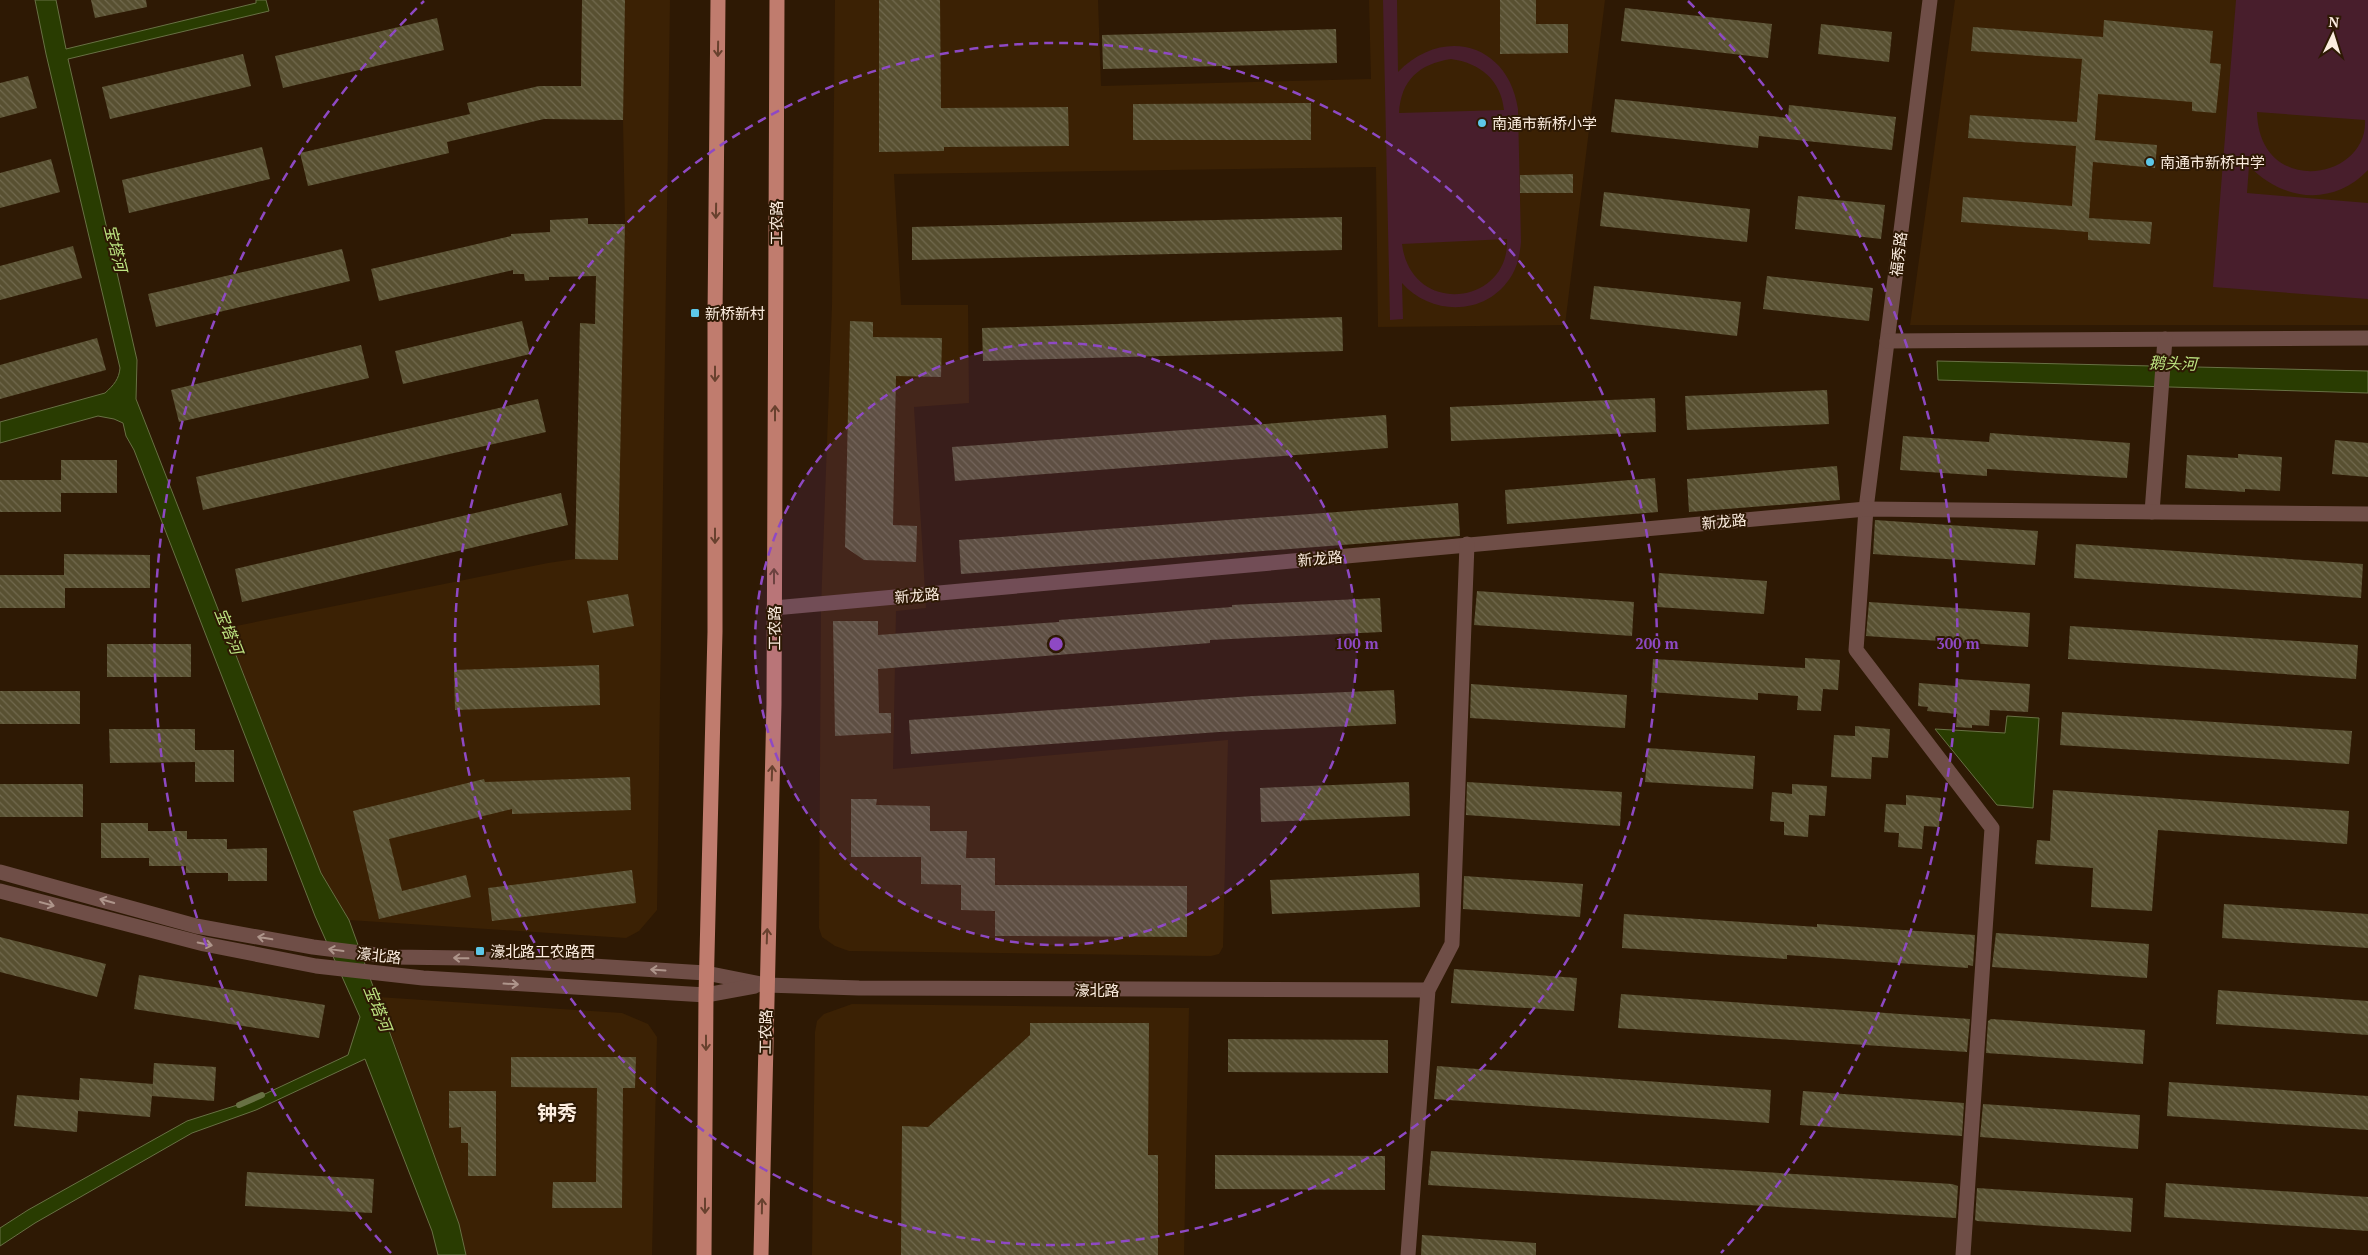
<svg xmlns="http://www.w3.org/2000/svg" width="2368" height="1255" viewBox="0 0 2368 1255" font-family="'PT Serif','Noto Sans SC',serif">
<style>
.built{fill:#3b2104}
.pitch{fill:#481e2c;fill-rule:evenodd}
.water{fill:#293c01;stroke:#687144}
.lines{fill:none;stroke-linecap:round;stroke-linejoin:round}
.stream{stroke:#687144;stroke-width:6}
.building{fill:url(#building-back-hatch)}
.minor{stroke:#6f4e47;stroke-width:15}
.major{stroke:#c07c6e;stroke-width:15}
.oneway{stroke:#68412e}
.oneway2{stroke:#ae958b}
.ring{fill:none;stroke:#8e49c4;stroke-width:2.5;stroke-dasharray:9 6}
.poi-dot{fill:#5dc7e8;stroke:#2e1904;stroke-width:2}
.labels{text-anchor:middle;dominant-baseline:central;stroke-width:4;stroke-linejoin:round;paint-order:stroke}
.poi-label{font-size:15px;fill:#fbecdf;stroke:#2e1904;text-anchor:start}
.street-label{font-size:15px;fill:#fbecdf;stroke:#2e1904}
.water-label{font-size:16px;font-style:italic;fill:#bee582;stroke:#2e1904}
.district-label{font-size:20px;font-weight:bold;fill:#fbecdf;stroke:#2e1904}
.centre{fill:#8e49c4;stroke:#2e1904;stroke-width:2.5}
.ring-label{font-size:15px;text-anchor:middle;font-weight:bold;fill:#8e49c4;stroke:#2e1904;stroke-width:4;stroke-linejoin:round;paint-order:stroke}
</style>
<defs>
<pattern id="building-back-hatch" width="6" height="6" patternUnits="userSpaceOnUse" patternTransform="scale(1.25)"><rect width="6" height="6" fill="#585031"/><path d="M-1 5l2 2M0 0l6 6M5-1l2 2" fill="none" stroke="#71694e"/></pattern>
</defs>
<rect width="100%" height="100%" fill="#2e1904"/>
<g class="built">
<path d="M582,0H670L657,910L639,931L626,938L349,920L321,873L226,628L548,563L575,559L580,323L595,324L597,224H625L623,120L612,86H581Z"/>
<path d="M835,0H1098L1101,86L1371,79L1369,0H1605L1565,325L1378,327L1376,167L894,174L901,305H968L969,403L914,407L926,608L896,611L893,769L1228,740L1223,947L1219,954L1211,956L849,951L835,946L822,937L819,928L821,608L832,305Z"/>
<path d="M1955,0H2368V325H1910Z"/>
<path d="M378,997L622,1013L648,1024L657,1037L652,1255H466L459,1224Z"/>
<path d="M852,1004L1189,1008L1184,1255H812L815,1032L817,1021L824,1014Z"/>
</g>
<g class="pitch">
<path d="M1383,0H1397L1398,72C1443,26 1508,43 1518,109L1521,242C1520,253 1518,265 1512,275C1488,316 1432,317 1402,283L1403,319L1390,320ZM1451,59C1480,63 1501,80 1504,110L1399,113C1401,80 1419,64 1451,59ZM1507,239C1510,306 1411,317 1402,244Z"/>
<path d="M2236,0H2368V170C2333,207 2283,201 2249,166L2247,193L2368,203V299L2213,287ZM2257,112L2365,120C2368,181 2259,198 2257,112Z"/>
</g>
<g class="water">
<path d="M35,0H56L66,49L256,3V0H266L269,11L68,59L137,360L136,399L321,873L349,920L459,1224L466,1255H438L432,1231L365,1059L256,1110L192,1133L35,1223L0,1246V1228L28,1210L187,1121L250,1101L348,1055L360,1017L315,916L134,450L126,436L123,423L114,419L98,416L0,443V422L105,393C114,385 119,379 120,368L46,54Z"/>
<path d="M1937,361L2368,371V393L1938,380Z"/>
<path d="M2007,716L2039,718L2033,808L1997,805L1935,729L2005,733Z"/>
</g>
<g class="lines">
<path class="stream" d="M239,1105L262,1095"/>
</g>
<g class="building">
<path d="M91,0H146L147,7L95,18Z"/>
<path d="M582,0H625L623,120L544,119L447,142L449,153L308,186L300,153L470,114L467,103L539,86H581Z"/>
<path d="M879,0H940L941,108L1068,107L1069,146L944,147V151L879,152Z"/>
<path d="M1500,0H1536V24H1568V53L1500,54Z"/>
<path d="M1625,8L1772,24L1768,58L1621,41Z"/>
<path d="M437,18L444,50L283,88L275,56Z"/>
<path d="M2104,20L2213,31L2210,63L2221,64L2216,113L2192,111V102L2098,94L2095,140L2157,145L2155,168L2093,162L2089,218L2152,222L2150,244L2088,240V227V232L1961,222L1963,197L2072,206L2076,146L1968,138L1970,115L2077,122L2082,59L1971,51L1973,27L2103,37Z"/>
<path d="M1821,24L1892,32L1889,62L1818,54Z"/>
<path d="M1336,29L1337,63L1103,69L1102,35Z"/>
<path d="M243,54L251,86L110,119L102,87Z"/>
<path d="M28,76L37,108L0,118V83Z"/>
<path d="M1615,99L1788,118L1789,105L1896,117L1892,150L1759,136L1758,148L1611,132Z"/>
<path d="M1311,103V140H1133V104Z"/>
<path d="M262,147L270,179L129,213L122,180Z"/>
<path d="M51,159L60,192L0,208V173Z"/>
<path d="M1573,174V193H1520V175Z"/>
<path d="M1604,192L1750,209L1747,242L1600,226Z"/>
<path d="M1798,196L1885,205L1881,239L1795,229Z"/>
<path d="M1342,217V250L912,260V227Z"/>
<path d="M588,218V224H625L618,560L575,559L580,323L595,324L596,276L549,277V280L525,281L524,274H513V270L379,301L371,269L511,236V234L550,232V220Z"/>
<path d="M73,246L82,278L0,300V266Z"/>
<path d="M342,249L350,281L156,327L148,294Z"/>
<path d="M1767,276L1873,288L1869,321L1763,309Z"/>
<path d="M1594,286L1741,302L1737,336L1590,319Z"/>
<path d="M1342,317L1343,351L983,361L982,328Z"/>
<path d="M522,321L530,354L403,384L395,351Z"/>
<path d="M850,321L873,322V337L942,338L941,377L896,376L893,525L917,526L916,562L864,560L845,547Z"/>
<path d="M97,338L106,370L0,399V365Z"/>
<path d="M361,345L369,378L179,422L171,390Z"/>
<path d="M1827,390L1829,424L1687,430L1685,396Z"/>
<path d="M1655,398L1656,432L1451,441L1450,407Z"/>
<path d="M538,399L546,432L203,510L196,477Z"/>
<path d="M1386,415L1388,448L955,481L952,447Z"/>
<path d="M1990,433L2130,443L2127,478L1987,469V476L1900,470L1903,436L1989,442Z"/>
<path d="M2335,440L2368,443V477L2332,474Z"/>
<path d="M2238,454L2282,457L2280,491L2245,489V492L2185,488L2187,455L2238,458Z"/>
<path d="M61,460H117V493H61V512H0V480H61Z"/>
<path d="M1837,466L1840,500L1689,512L1687,479Z"/>
<path d="M1655,478L1658,512L1507,524L1505,490Z"/>
<path d="M561,493L568,525L242,602L235,569Z"/>
<path d="M1458,503L1460,536L961,574L959,540Z"/>
<path d="M1875,520L2038,531L2035,565L1873,554Z"/>
<path d="M2076,544L2363,564L2361,598L2074,578Z"/>
<path d="M64,554L150,555V588H65V608H0V575H64Z"/>
<path d="M1659,573L1767,581L1764,614L1657,607Z"/>
<path d="M1477,591L1634,602L1632,636L1474,625Z"/>
<path d="M628,594L634,626L593,633L587,601Z"/>
<path d="M1380,598L1382,632L1210,640V643L878,669L879,713H891V733L835,736L833,621H878V635L1059,622V620L1232,607V605Z"/>
<path d="M1869,602L2030,613L2028,647L1866,636Z"/>
<path d="M2070,626L2358,645L2356,679L2068,659Z"/>
<rect x="107" y="644" width="84" height="33"/>
<path d="M1805,658L1840,660L1838,690L1823,689L1821,711L1797,710L1798,696L1758,693V700L1651,692L1653,659L1805,668Z"/>
<path d="M599,665L600,705L455,710L454,670Z"/>
<path d="M1957,679L2030,684L2028,712L1990,710L1989,726L1972,725V728L1956,727L1957,714L1927,711L1928,707L1918,706L1919,683L1956,686Z"/>
<path d="M1471,684L1627,695L1625,728L1470,718Z"/>
<path d="M1394,690L1396,724L1219,732L911,754L909,720L1253,696Z"/>
<rect x="0" y="691" width="80" height="33"/>
<path d="M2062,712L2352,731L2349,764L2060,745Z"/>
<path d="M1855,726L1890,729L1888,758L1872,757L1871,779L1831,777L1834,735L1855,736Z"/>
<path d="M109,729H195V750H234V782H195V762L110,763Z"/>
<path d="M1648,748L1755,756L1753,789L1645,782Z"/>
<path d="M630,777L631,810L512,814V809L389,839L402,891L466,875L471,897L379,919L353,811L484,779L485,782Z"/>
<path d="M1409,782L1410,816L1261,822L1260,788Z"/>
<path d="M1467,782L1622,792L1620,826L1466,815Z"/>
<rect x="0" y="784" width="83" height="33"/>
<path d="M1792,784L1827,786L1825,816L1809,815L1808,837L1784,835V822L1770,821L1772,792L1792,794Z"/>
<path d="M2053,790L2349,811L2347,844L2158,830L2152,911L2091,907L2093,868L2035,864L2037,840L2050,841Z"/>
<path d="M1906,795L1941,798L1939,827L1924,826L1922,849L1898,847L1899,833L1884,832L1886,804L1906,805Z"/>
<path d="M851,799H877L876,805L930,806V831H967L966,858H995V885L1187,886V937L995,936V911L961,910V885L921,884V857H851Z"/>
<path d="M101,823H148V831H187V839H227V849L267,848V881H228V873H186V866H149V858H101Z"/>
<path d="M632,870L636,903L492,921L488,888Z"/>
<path d="M1419,873L1420,907L1272,914L1270,880Z"/>
<path d="M1464,876L1583,884L1580,917L1463,909Z"/>
<path d="M2224,904L2368,914V948L2222,938Z"/>
<path d="M1624,914L1817,927V924L1975,935L1973,966L1968,965V968L1787,955V959L1622,948Z"/>
<path d="M1996,933L2149,944L2147,978L1992,967Z"/>
<path d="M0,937L106,964L97,997L0,972Z"/>
<path d="M1454,969L1577,978L1574,1011L1451,1003Z"/>
<path d="M139,975L325,1005L319,1038L134,1009Z"/>
<path d="M2218,990L2368,1001V1035L2216,1024Z"/>
<path d="M1621,994L1970,1019L1967,1052L1618,1028Z"/>
<path d="M1991,1019L2145,1030L2143,1064L1986,1053L1988,1021Z"/>
<path d="M1030,1023H1149L1148,1155H1158V1255H901L902,1126L928,1127L1030,1035Z"/>
<path d="M1228,1039L1388,1040V1073L1228,1072Z"/>
<path d="M511,1057H636L635,1088H623L622,1208H552L553,1182H596L597,1088L511,1087Z"/>
<path d="M154,1063L216,1067L214,1101L152,1096Z"/>
<path d="M1437,1066L1771,1090L1769,1123L1434,1099Z"/>
<path d="M80,1078L153,1084L150,1117L78,1111L77,1132L14,1126L17,1095L79,1100Z"/>
<path d="M2169,1082L2368,1096V1130L2167,1116Z"/>
<path d="M449,1091H496V1176H468V1143H461V1127L449,1128Z"/>
<path d="M1803,1091L1964,1103L1962,1136L1800,1125Z"/>
<path d="M1983,1104L2140,1115L2138,1149L1980,1137Z"/>
<path d="M1431,1151L1952,1184L1958,1186L1956,1218L1428,1185Z"/>
<path d="M1215,1155L1385,1156V1190L1215,1189Z"/>
<path d="M247,1172L374,1179L372,1213L245,1206Z"/>
<path d="M2166,1183L2368,1197V1231L2164,1217Z"/>
<path d="M1977,1188L2133,1198L2131,1232L1977,1221L1975,1220Z"/>
<path d="M1422,1235L1536,1243V1255H1421Z"/>
</g>
<g class="lines">
<g class="minor">
<path d="M1930,0L1866,509L1856,650L1992,828L1963,1255"/>
<path d="M1887,341L2368,338"/>
<path d="M2152,512L2165,339"/>
<path d="M774,608L1866,509L2368,514"/>
<path d="M0,872L196,926L313,947L393,957L465,958L706,973L766,985L859,988L1428,990"/>
<path d="M0,891L204,944L316,966L423,978L706,995L755,986"/>
<path d="M1408,1255L1428,990L1452,944L1467,544"/>
</g>
<g class="major">
<path d="M704,1255L706,995L715,632V318L718,0"/>
<path d="M761,1255L774,704L777,0"/>
</g>
</g>
<defs><path id="oneway-shaft" d="M-6 0H5M1.5-3L5.5 0L1.5 3" fill="none" stroke-width="1.6" stroke-linecap="round" stroke-linejoin="round" transform="scale(1.25)"/></defs>
<g class="oneway">
<use href="#oneway-shaft" transform="translate(718 49) rotate(91)"/>
<use href="#oneway-shaft" transform="translate(716 211) rotate(91)"/>
<use href="#oneway-shaft" transform="translate(715 374) rotate(90)"/>
<use href="#oneway-shaft" transform="translate(775 413) rotate(-90)"/>
<use href="#oneway-shaft" transform="translate(715 536) rotate(90)"/>
<use href="#oneway-shaft" transform="translate(774 576) rotate(-90)"/>
<use href="#oneway-shaft" transform="translate(772 773) rotate(-88)"/>
<use href="#oneway-shaft" transform="translate(767 936) rotate(-88)"/>
<use href="#oneway-shaft" transform="translate(706 1043) rotate(90)"/>
<use href="#oneway-shaft" transform="translate(705 1206) rotate(90)"/>
<use href="#oneway-shaft" transform="translate(762 1206) rotate(-89)"/>
</g>
<g class="oneway2">
<use href="#oneway-shaft" transform="translate(107 901) rotate(-164)"/>
<use href="#oneway-shaft" transform="translate(47 904) rotate(15)"/>
<use href="#oneway-shaft" transform="translate(265 938) rotate(-170)"/>
<use href="#oneway-shaft" transform="translate(205 944) rotate(12)"/>
<use href="#oneway-shaft" transform="translate(336 950) rotate(-172)"/>
<use href="#oneway-shaft" transform="translate(461 958) rotate(-179)"/>
<use href="#oneway-shaft" transform="translate(658 970) rotate(-176)"/>
<use href="#oneway-shaft" transform="translate(511 984) rotate(3)"/>
</g>
<circle cx="1056" cy="644" r="301" fill="#8e49c4" fill-opacity=".12"/>
<g class="ring">
<circle cx="1056" cy="644" r="301"/>
<circle cx="1056" cy="644" r="601"/>
<path d="M391 1253A902 902 0 0 1 424 1M1688 1A902 902 0 0 1 1721 1253"/>
</g>
<g class="poi-dot">
<circle cx="1482" cy="123" r="5"/>
<circle cx="2150" cy="162" r="5"/>
<rect x="690" y="308" width="10" height="10" rx="2.5"/>
<rect x="475" y="946" width="10" height="10" rx="2.5"/>
</g>
<g class="labels">
<g class="poi-label">
<text x="1492" y="123">南通市新桥小学</text>
<text x="2160" y="162">南通市新桥中学</text>
<text x="705" y="313">新桥新村</text>
<text x="490" y="951">濠北路工农路西</text>
</g>
<g class="street-label">
<text transform="translate(776 223) rotate(-90)">工农路</text>
<text transform="translate(1898 254) rotate(-83)">福秀路</text>
<text transform="translate(1724 521) rotate(-5)">新龙路</text>
<text transform="translate(1320 558) rotate(-5)">新龙路</text>
<text transform="translate(917 595) rotate(-5)">新龙路</text>
<text transform="translate(774 628) rotate(-90)">工农路</text>
<text transform="translate(379 955) rotate(6)">濠北路</text>
<text x="1097" y="990">濠北路</text>
<text transform="translate(765 1032) rotate(-89)">工农路</text>
</g>
<g class="water-label">
<text transform="translate(116 248) rotate(76)">宝塔河</text>
<text transform="translate(2173 363) rotate(2)">鹅头河</text>
<text transform="translate(229 631) rotate(68)">宝塔河</text>
<text transform="translate(378 1008) rotate(68)">宝塔河</text>
</g>
<g class="district-label">
<text x="557" y="1112">钟秀</text>
</g>
</g>
<circle cx="1056" cy="644" r="8" class="centre"/>
<g class="ring-label">
<text x="1357" y="649">100 m</text>
<text x="1657" y="649">200 m</text>
<text x="1958" y="649">300 m</text>
</g>
<g transform="translate(2333 35) rotate(4)" stroke="#2e1904" stroke-width="4" paint-order="stroke">
<path d="M0-4L9 19L0 12L-9 19Z" fill="#fbecdf"/>
<text y="-8" font-size="14" font-weight="bold" text-anchor="middle" fill="#fbecdf">N</text>
</g>
</svg>
